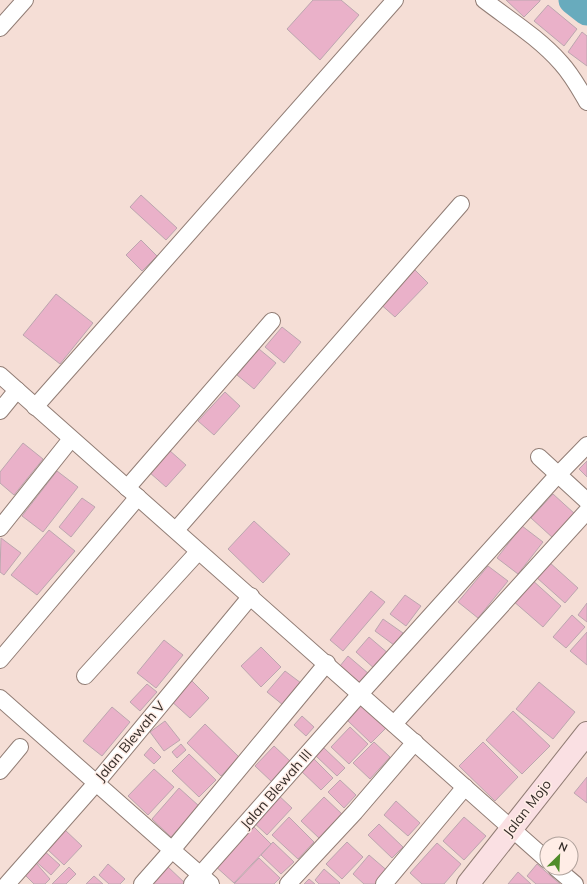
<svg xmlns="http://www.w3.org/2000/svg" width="587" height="884" viewBox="0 0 587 884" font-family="Mulish,sans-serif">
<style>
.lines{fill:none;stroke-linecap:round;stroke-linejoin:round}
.river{stroke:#68abbd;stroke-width:29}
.building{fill:#eab1c9;stroke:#bca6af}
.street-casing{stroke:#917d75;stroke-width:18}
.secondary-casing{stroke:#917d75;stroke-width:24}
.street{stroke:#fff;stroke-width:16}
.secondary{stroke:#fae0e3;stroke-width:22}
.labels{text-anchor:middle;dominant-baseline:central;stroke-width:3;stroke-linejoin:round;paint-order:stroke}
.street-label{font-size:14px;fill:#362e2a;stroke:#ffede6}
</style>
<rect width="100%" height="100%" fill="#f5ded6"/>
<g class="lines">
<path class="river" d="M573,0L587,11"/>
</g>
<g class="building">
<path d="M313,0H341L359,15L320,60L287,29Z"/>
<path d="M506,0H540V1L524,17Z"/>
<path d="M548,5L577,29L564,46L534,21Z"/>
<path d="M582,32L587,36V66L568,52Z"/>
<path d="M141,195L177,228L166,240L130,207Z"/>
<path d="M141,240L157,256L142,271L126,255Z"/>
<path d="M412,267L428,283L395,317L378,302Z"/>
<path d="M56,294L93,323L60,364L23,335Z"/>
<path d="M282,327L301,342L284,363L265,347Z"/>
<path d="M259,349L276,363L254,389L237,375Z"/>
<path d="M225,392L240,406L214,435L198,421Z"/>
<path d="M23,443L43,459L14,495L0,483V472Z"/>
<path d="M169,450L186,465L166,487L149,472Z"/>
<path d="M587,461V477L579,469Z"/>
<path d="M57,471L78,487L43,532L22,516Z"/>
<path d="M553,494L575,514L553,538L531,518Z"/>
<path d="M82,498L95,507L71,537L59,527Z"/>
<path d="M254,521L290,554L263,583L228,549Z"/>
<path d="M522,526L543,542L518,574L497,558Z"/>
<path d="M49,530L75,551L37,595L11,575Z"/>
<path d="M1,538L21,553L4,575L0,572Z"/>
<path d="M549,562L578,588L565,603L536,577Z"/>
<path d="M488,566L508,581L478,618L458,602Z"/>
<path d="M531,579L561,606L543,627L512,600Z"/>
<path d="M371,591L385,602L343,651L330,640Z"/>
<path d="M405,595L421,606L406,626L390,614Z"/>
<path d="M587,603V622L578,615Z"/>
<path d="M572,615L585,627L566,648L553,637Z"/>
<path d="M383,619L403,633L394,645L375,631Z"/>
<path d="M587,632V665L570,651Z"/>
<path d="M369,637L389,654L376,670L356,652Z"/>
<path d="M164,640L183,655L156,688L137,673Z"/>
<path d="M261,647L281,667L261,687L241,666Z"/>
<path d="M348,656L369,674L360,684L340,666Z"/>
<path d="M285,671L301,683L283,705L267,692Z"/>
<path d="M190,679L209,698L190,718L170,700Z"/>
<path d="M539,682L575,712L553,739L516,709Z"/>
<path d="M147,684L157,692L140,711L130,702Z"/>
<path d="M364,703L388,726L371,743L347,720Z"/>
<path d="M112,707L130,722L102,756L83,741Z"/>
<path d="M513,711L550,746L522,774L486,740Z"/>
<path d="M302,716L314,727L306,736L294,725Z"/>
<path d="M165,721L180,740L164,751L150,732Z"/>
<path d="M205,724L239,757L221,776L187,743Z"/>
<path d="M350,727L368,744L349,764L331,747Z"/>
<path d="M374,742L390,757L370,779L353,763Z"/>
<path d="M483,742L518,777L495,801L459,766Z"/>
<path d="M181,744L186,750L177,758L172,752Z"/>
<path d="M274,746L291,762L272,782L255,766Z"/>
<path d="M151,747L161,757L154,764L144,755Z"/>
<path d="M324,748L345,768L337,776L316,756Z"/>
<path d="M189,754L216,780L199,797L172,771Z"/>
<path d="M311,756L333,778L321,790L299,769Z"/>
<path d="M154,769L174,787L148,815L128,796Z"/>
<path d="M587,777V803L574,793Z"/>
<path d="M340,780L356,795L344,808L328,792Z"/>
<path d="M179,788L199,806L171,837L152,819Z"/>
<path d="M276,793L292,808L267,835L251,820Z"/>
<path d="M324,797L342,814L319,838L301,821Z"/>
<path d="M396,801L420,823L408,836L384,815Z"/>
<path d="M289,817L314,842L298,859L272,835Z"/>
<path d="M464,817L486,836L464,860L443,841Z"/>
<path d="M379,824L403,847L392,858L368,835Z"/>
<path d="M252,825L271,844L234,883L214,865Z"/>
<path d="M65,830L82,846L64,865L47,849Z"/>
<path d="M273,842L294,862L281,874L261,855Z"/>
<path d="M347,842L363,857L342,879L326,864Z"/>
<path d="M437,843L461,864L444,884H422L410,873Z"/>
<path d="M42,849L60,865L51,875L33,859Z"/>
<path d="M369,855L390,873L381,884H364L353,874Z"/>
<path d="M259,858L280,878L274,884H234Z"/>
<path d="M36,863L50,879L45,884H34L24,874Z"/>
<path d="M108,864L125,879L120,884H109L99,875Z"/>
<path d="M537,864L560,884H536L527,876Z"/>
<path d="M167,866L186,884H151Z"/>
<path d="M69,867L76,874L66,884H52Z"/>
<path d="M324,869L340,883L339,884H319L315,880Z"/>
<path d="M518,872L531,884H508Z"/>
<path d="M94,876L103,884H86Z"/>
<path d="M309,879L315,884H304Z"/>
</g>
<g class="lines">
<defs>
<g id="street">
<path d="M484,0C510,20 539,38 561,63C572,75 579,88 587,102"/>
<path d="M0,28L25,0"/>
<path d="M0,375L547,860"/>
<path d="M35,407L395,0"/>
<path d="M0,411L17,390"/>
<path d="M539,457L587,501"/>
<path d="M127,488L272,321"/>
<path d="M0,528L71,439"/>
<path d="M176,530L461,204"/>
<path d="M0,660L138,497"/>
<path d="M85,676L198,552"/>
<path d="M0,698L172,850L142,884"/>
<path d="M394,724L587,511"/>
<path d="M0,771L20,747"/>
<path d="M556,868L575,884"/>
<path d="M7,884L97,782L251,596"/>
<path d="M192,884L360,694L553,480L587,445"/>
<path d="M211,884L172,850L327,663"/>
<path d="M288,884L355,812L415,742"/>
<path d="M384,884L465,787"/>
</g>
<path id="secondary" d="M468,884L587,733"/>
</defs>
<use href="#street" class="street-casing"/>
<use href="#secondary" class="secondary-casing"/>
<use href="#street" class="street"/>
<use href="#secondary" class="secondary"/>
</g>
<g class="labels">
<g class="street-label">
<text transform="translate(130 741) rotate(-50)">Jalan Blewah V</text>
<text transform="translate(276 789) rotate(-49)">Jalan Blewah III</text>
<text transform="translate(527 808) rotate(-52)">Jalan Mojo</text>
</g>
</g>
<g transform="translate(559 856) rotate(24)"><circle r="19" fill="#ffede6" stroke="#afa19b"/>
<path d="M0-3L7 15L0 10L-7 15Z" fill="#518c2a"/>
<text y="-6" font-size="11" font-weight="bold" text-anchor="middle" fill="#362e2a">N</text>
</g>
</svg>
